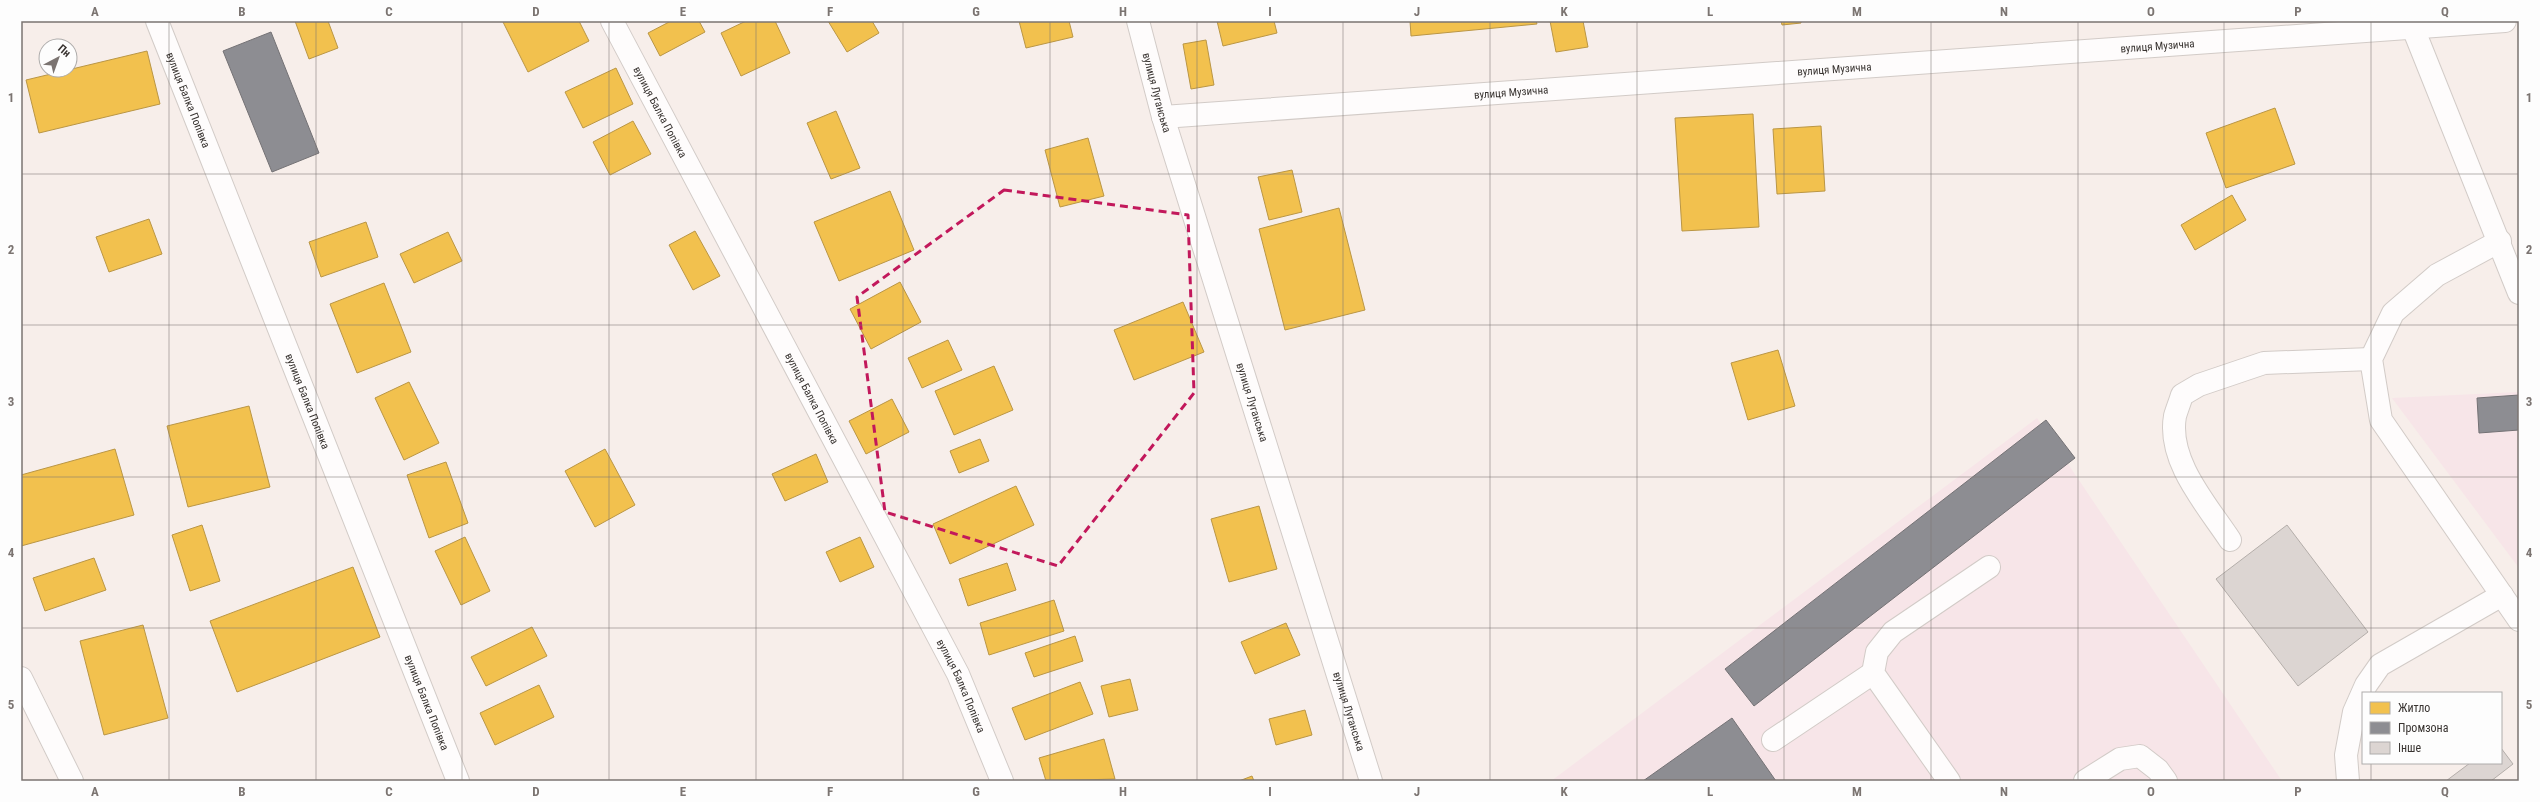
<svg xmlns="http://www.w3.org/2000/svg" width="2540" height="802" viewBox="0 0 2540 802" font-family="'Roboto Condensed',sans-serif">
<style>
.industrial{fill:#f7e5e8}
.homes{fill:#f2c14e;stroke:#ba9645}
.industry{fill:#8d8d92;stroke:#747275}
.building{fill:#dcd5d2;stroke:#b4aeaa}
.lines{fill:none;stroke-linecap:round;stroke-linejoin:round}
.lane-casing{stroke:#d2cbc7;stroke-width:24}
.street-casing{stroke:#d2cbc7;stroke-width:24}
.lane{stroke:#fefcfc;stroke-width:22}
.street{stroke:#fefcfc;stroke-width:22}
.marked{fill:none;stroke:#c2185b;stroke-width:3;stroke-dasharray:8 5;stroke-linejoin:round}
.grid{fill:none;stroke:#7b7471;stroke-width:1;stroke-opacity:0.55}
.labels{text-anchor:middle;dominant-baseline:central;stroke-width:4;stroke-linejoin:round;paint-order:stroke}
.street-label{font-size:11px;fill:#383330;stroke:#fdfdfd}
.neatline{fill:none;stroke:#7b7471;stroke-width:1.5}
.grid-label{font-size:13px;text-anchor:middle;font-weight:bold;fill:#7b7471}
</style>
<rect width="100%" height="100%" fill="#f7eeea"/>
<g class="industrial">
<path d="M2519,392V568L2392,398Z"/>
<path d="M2037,418L2282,781H1551Z"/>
</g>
<g class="homes">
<path d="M295,21H328L338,48L309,59Z"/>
<path d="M504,21H579L589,41L528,72L503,22Z"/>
<path d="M671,21H699L705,32L660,56L648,33Z"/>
<path d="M746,21H775L790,53L741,76L721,33Z"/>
<path d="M828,21H872L879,33L847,52Z"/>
<path d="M1019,21H1069L1073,37L1026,48Z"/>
<path d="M1217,21H1274L1277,33L1223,46Z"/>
<path d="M1410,21H1536L1537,24L1411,36Z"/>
<path d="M1550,21H1583L1588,47L1556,52Z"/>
<path d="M1781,21H1801V23L1782,25Z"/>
<path d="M1206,40L1214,85L1191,89L1183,44Z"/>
<path d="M147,51L160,104L39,133L26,80Z"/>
<path d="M616,68L633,104L583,128L565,92Z"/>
<path d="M2275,108L2295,164L2226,188L2206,133Z"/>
<path d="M836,111L860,168L831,179L807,123Z"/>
<path d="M1753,114L1759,227L1682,231L1675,118Z"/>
<path d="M633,121L651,154L610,175L593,142Z"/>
<path d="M1821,126L1825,191L1777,194L1773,129Z"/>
<path d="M1088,138L1104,196L1060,207L1045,150Z"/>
<path d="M1292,170L1302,212L1269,220L1258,177Z"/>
<path d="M890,191L914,250L839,281L814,222Z"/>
<path d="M2232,195L2246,220L2195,250L2181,225Z"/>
<path d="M1339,208L1365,310L1285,330L1259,229Z"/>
<path d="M149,219L162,254L109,272L96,237Z"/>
<path d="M366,222L378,257L321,277L309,242Z"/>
<path d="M695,231L720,276L693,290L669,245Z"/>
<path d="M448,232L462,261L414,283L400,254Z"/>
<path d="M900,282L921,322L871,349L850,309Z"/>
<path d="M384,283L411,352L357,373L330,304Z"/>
<path d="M1183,302L1204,352L1134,380L1114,330Z"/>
<path d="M948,340L962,370L922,388L908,358Z"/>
<path d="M1778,350L1795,406L1748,420L1731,363Z"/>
<path d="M994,366L1013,410L954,435L935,391Z"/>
<path d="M409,382L439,443L404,460L375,398Z"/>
<path d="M892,399L909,432L866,454L849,421Z"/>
<path d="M249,406L270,487L188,507L167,426Z"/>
<path d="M980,439L989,461L959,473L950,451Z"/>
<path d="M115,449L134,515L21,546V475Z"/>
<path d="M605,449L635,505L595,527L565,471Z"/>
<path d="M816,454L828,482L785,501L772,474Z"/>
<path d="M446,462L468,523L429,538L407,475Z"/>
<path d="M1016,486L1034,525L950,564L933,524Z"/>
<path d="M1259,506L1277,569L1229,582L1211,519Z"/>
<path d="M202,525L220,581L190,591L172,535Z"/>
<path d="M465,537L490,591L461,605L435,551Z"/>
<path d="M860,537L874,567L840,582L826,552Z"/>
<path d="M94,558L106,590L45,611L33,578Z"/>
<path d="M1007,563L1016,590L968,606L959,579Z"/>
<path d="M353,567L380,637L237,692L210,621Z"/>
<path d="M1054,600L1064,631L989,655L980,623Z"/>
<path d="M1286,623L1300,655L1255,674L1241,642Z"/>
<path d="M143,625L168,718L104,735L80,641Z"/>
<path d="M532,627L547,656L486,686L471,657Z"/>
<path d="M1075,636L1083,661L1034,677L1025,653Z"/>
<path d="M1130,679L1138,710L1109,717L1101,686Z"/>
<path d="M1080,682L1093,714L1025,740L1012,708Z"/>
<path d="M539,685L554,717L495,745L480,713Z"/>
<path d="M1305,710L1312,735L1276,745L1269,719Z"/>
<path d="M1104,739L1115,779L1046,781L1039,758Z"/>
<path d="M1252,776L1254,781H1239Z"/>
</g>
<g class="industry">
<path d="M271,32L319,153L272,172L223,51Z"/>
<path d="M2519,395V430L2479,433L2477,398Z"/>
<path d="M2046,420L2075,458L1754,706L1725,669Z"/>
<path d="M1732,718L1776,781H1643Z"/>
</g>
<g class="building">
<path d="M2287,525L2368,632L2298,686L2216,579Z"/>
<path d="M2501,748L2513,764L2491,781H2446L2470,763H2501Z"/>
</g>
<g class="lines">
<defs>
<g id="lane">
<path d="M2413,28L2519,293"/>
<path d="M2500,241L2437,275L2393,313L2371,359L2381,420L2519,620"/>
<path d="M2230,540C2207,505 2167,461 2175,416C2177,409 2180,402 2182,395L2199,385L2264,363L2371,359"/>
<path d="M21,678L72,781"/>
<path d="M1773,740L1873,673"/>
<path d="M1949,781L1873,673L1877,652L1893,632L1989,567"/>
<path d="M2085,781L2120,759L2140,756L2158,770L2166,781"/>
<path d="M2348,781L2346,755L2354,712L2366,685L2380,665L2502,595"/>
</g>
<g id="street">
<path id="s1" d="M157,21L458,781"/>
<path id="s2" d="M612,21L958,674L1002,781"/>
<path id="s3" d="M1138,21L1163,117L1371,781"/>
<path id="s4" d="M1163,117L2505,21"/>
</g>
</defs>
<use href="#lane" class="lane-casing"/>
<use href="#street" class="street-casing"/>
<use href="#lane" class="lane"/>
<use href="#street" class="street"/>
</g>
<path class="marked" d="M1004,190L1188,215L1194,393L1058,566L885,512L857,297Z"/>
<path class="grid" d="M169,21V781M316,21V781M462,21V781M609,21V781M756,21V781M903,21V781M1050,21V781M1197,21V781M1343,21V781M1490,21V781M1637,21V781M1784,21V781M1931,21V781M2078,21V781M2224,21V781M2371,21V693M21,174H2519M21,325H2519M21,477H2519M21,628H2519M2371,763V781"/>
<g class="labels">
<g class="street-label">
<text stroke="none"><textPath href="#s4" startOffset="997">вулиця Музична</textPath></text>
<text stroke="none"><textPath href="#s4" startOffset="673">вулиця Музична</textPath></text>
<text stroke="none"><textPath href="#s3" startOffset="74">вулиця Луганська</textPath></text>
<text stroke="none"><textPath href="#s4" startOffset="349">вулиця Музична</textPath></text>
<text stroke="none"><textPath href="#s1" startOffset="85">вулиця Балка Попівка</textPath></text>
<text stroke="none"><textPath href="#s2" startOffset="103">вулиця Балка Попівка</textPath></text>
<text stroke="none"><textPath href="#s2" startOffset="427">вулиця Балка Попівка</textPath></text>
<text stroke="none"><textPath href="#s1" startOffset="409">вулиця Балка Попівка</textPath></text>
<text stroke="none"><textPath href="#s3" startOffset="398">вулиця Луганська</textPath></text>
<text stroke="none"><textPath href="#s2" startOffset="751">вулиця Балка Попівка</textPath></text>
<text stroke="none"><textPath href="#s1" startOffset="733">вулиця Балка Попівка</textPath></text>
<text stroke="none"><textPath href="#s3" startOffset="722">вулиця Луганська</textPath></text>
</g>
</g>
<rect width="2540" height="802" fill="none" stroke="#fdfdfd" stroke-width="44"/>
<rect x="2362" y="692" width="140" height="72" fill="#fdfdfd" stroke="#aeacab"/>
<rect x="2370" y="702" width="20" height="12" fill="#f2c14e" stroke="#aeacab"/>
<text x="2398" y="712" font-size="12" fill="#383330">Житло</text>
<rect x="2370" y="722" width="20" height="12" fill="#8d8d92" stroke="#aeacab"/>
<text x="2398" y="732" font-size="12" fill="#383330">Промзона</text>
<rect x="2370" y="742" width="20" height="12" fill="#dcd5d2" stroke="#aeacab"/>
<text x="2398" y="752" font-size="12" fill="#383330">Інше</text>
<g transform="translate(58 58) rotate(41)"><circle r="19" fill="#fdfdfd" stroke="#aeacab"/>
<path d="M0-3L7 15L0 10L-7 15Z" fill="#7b7471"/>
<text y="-6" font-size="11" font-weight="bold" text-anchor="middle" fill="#383330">Пн</text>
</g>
<rect x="22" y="22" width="2496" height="758" class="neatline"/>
<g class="grid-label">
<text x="95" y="16">A</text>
<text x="242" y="16">B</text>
<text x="389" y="16">C</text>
<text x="536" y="16">D</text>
<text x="683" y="16">E</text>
<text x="830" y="16">F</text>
<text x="976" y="16">G</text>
<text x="1123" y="16">H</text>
<text x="1270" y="16">I</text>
<text x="1417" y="16">J</text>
<text x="1564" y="16">K</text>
<text x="1710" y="16">L</text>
<text x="1857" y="16">M</text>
<text x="2004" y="16">N</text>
<text x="2151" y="16">O</text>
<text x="2298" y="16">P</text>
<text x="2445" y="16">Q</text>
<text x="11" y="102">1</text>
<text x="2529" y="102">1</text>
<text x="11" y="254">2</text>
<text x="2529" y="254">2</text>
<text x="11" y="406">3</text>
<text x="2529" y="406">3</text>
<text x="11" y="557">4</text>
<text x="2529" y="557">4</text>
<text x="11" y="709">5</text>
<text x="2529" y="709">5</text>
<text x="95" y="796">A</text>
<text x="242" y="796">B</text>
<text x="389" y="796">C</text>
<text x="536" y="796">D</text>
<text x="683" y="796">E</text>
<text x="830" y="796">F</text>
<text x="976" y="796">G</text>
<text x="1123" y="796">H</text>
<text x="1270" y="796">I</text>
<text x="1417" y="796">J</text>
<text x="1564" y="796">K</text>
<text x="1710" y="796">L</text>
<text x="1857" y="796">M</text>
<text x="2004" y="796">N</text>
<text x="2151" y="796">O</text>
<text x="2298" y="796">P</text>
<text x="2445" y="796">Q</text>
</g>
</svg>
